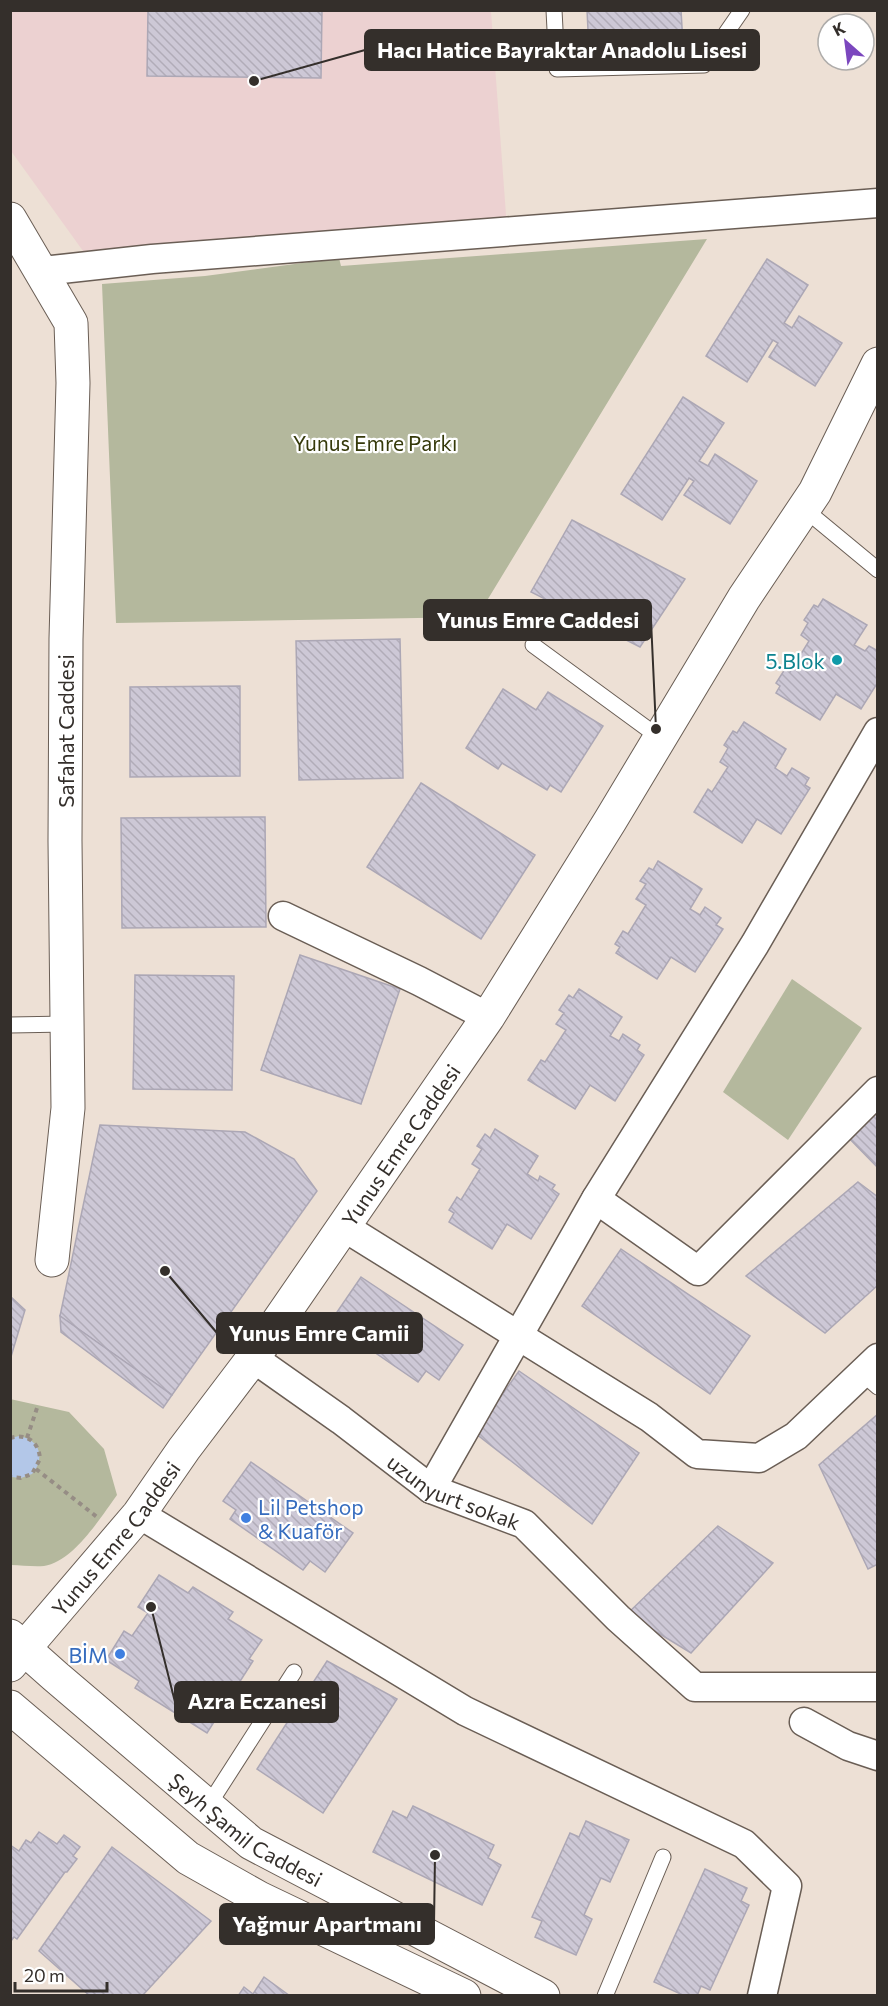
<svg xmlns="http://www.w3.org/2000/svg" width="888" height="2006" viewBox="0 0 888 2006" font-family="Commissioner,sans-serif">
<style>
.education{fill:#ecd1d1}
.green{fill:#b4b89d}
.water{fill:#b3c7e8}
.building{fill:url(#building-back-hatch);stroke:#aca7b5;stroke-width:1.5}
.lines{fill:none;stroke-linecap:round;stroke-linejoin:round}
.service-casing{stroke:#6a5e55;stroke-width:17}
.minor-casing{stroke:#6a5e55;stroke-width:31}
.tertiary-casing{stroke:#6a5e55;stroke-width:35}
.path{stroke:#968d85;stroke-width:4;stroke-dasharray:4.5 4.5;stroke-linecap:butt}
.service{stroke:#fff;stroke-width:15}
.minor{stroke:#fff;stroke-width:28}
.tertiary{stroke:#fff;stroke-width:33}
.culture-dot{fill:#0f9aa8;stroke:#fff;stroke-width:2}
.shop-dot{fill:#3f7fe0;stroke:#fff;stroke-width:2}
.labels{text-anchor:middle;dominant-baseline:central;stroke-width:4.5;stroke-linejoin:round;paint-order:stroke}
.park-label{font-size:21px;fill:#35390a;stroke:#fff}
.culture-label{font-size:21px;fill:#0d838f;stroke:#fff;text-anchor:end}
.street-label{font-size:21px;fill:#342f2b;stroke:#fff}
.shop-label{font-size:21px;fill:#366cbe;stroke:#fff;text-anchor:start}
.leader{fill:none;stroke:#342f2b;stroke-width:2}
.callout-dot{fill:#342f2b;stroke:#fff;stroke-width:2}
.callout{fill:#342f2b;stroke:#342f2b;stroke-width:2}
.callout-label{font-size:22px;text-anchor:middle;font-weight:bold;fill:#fff}
</style>
<defs>
<pattern id="building-back-hatch" width="6" height="6" patternUnits="userSpaceOnUse" patternTransform="scale(1.5)"><rect width="6" height="6" fill="#cdc8d6"/><path d="M-1 5l2 2M0 0l6 6M5-1l2 2" fill="none" stroke="#b1acb8"/></pattern>
</defs>
<rect width="100%" height="100%" fill="#ede0d5"/>
<path class="education" d="M10,11H491L507,228L83,251L11,151Z"/>
<g class="green">
<path d="M707,239L477,617L116,623L102,284L205,276L339,258L341,266Z"/>
<path d="M792,979L862,1028L788,1140L723,1092Z"/>
<path d="M10,1399L69,1412L104,1449L117,1495C101,1517 73,1562 44,1566C33,1567 21,1565 11,1565Z"/>
</g>
<path class="water" d="M19,1436C41,1440 45,1459 32,1474L21,1478L11,1477V1438Z"/>
<g class="building">
<path d="M148,10H322L321,78L147,76Z"/>
<path d="M587,10H681L683,44L589,50Z"/>
<path d="M767,259L808,285L784,323L792,328L799,316L842,343L815,386L769,357L778,343L773,340L747,382L706,356Z"/>
<path d="M683,397L724,423L699,461L708,466L715,454L757,481L730,524L684,495L694,481L689,478L662,520L621,494Z"/>
<path d="M572,520L685,579L640,647L531,592Z"/>
<path d="M823,599L867,625L854,645L865,651L869,646L878,651V682L861,709L836,694L820,720L776,693L780,686L776,683L785,669L790,672L809,641L801,635L808,623L804,620L814,605L818,607Z"/>
<path d="M400,639L403,778L299,780L296,641Z"/>
<path d="M240,686V776L130,777V687Z"/>
<path d="M503,689L536,710L548,692L603,726L561,792L550,785L547,790L502,763L498,769L466,748Z"/>
<path d="M744,722L786,749L775,768L787,776L792,768L809,778L805,785L810,788L781,834L757,819L742,843L694,812L708,789L712,792L728,767L720,762L728,748L724,745L733,731L737,733Z"/>
<path d="M421,783L535,855L481,939L367,867Z"/>
<path d="M265,817L266,927L122,928L121,818Z"/>
<path d="M658,861L702,889L690,909L700,915L705,907L721,918L716,925L723,929L695,972L671,957L657,979L616,953L620,947L615,944L623,931L628,934L646,905L636,899L646,884L640,881L649,868L653,870Z"/>
<path d="M300,955L400,989L361,1104L261,1070Z"/>
<path d="M135,975L234,976L232,1090L133,1089Z"/>
<path d="M579,989L622,1017L610,1036L619,1041L623,1034L640,1045L637,1050L644,1055L615,1101L590,1085L575,1109L528,1080L541,1060L545,1062L566,1030L556,1024L564,1013L559,1010L569,995L573,998Z"/>
<path d="M878,1099V1168L843,1132Z"/>
<path d="M100,1125L245,1132L294,1159L317,1191L172,1395L60,1316Z"/>
<path d="M495,1129L538,1156L527,1174L538,1181L540,1176L555,1185L552,1189L559,1194L531,1239L507,1224L492,1249L449,1222L454,1213L449,1210L457,1197L461,1200L480,1169L472,1164L482,1149L477,1146L485,1134L490,1138Z"/>
<path d="M858,1182L878,1197V1285L825,1333L746,1276Z"/>
<path d="M621,1249L750,1336L710,1394L582,1306Z"/>
<path d="M361,1277L463,1345L439,1380L426,1371L418,1382L336,1326L341,1318L335,1315Z"/>
<path d="M10,1296L25,1310L10,1360Z"/>
<path d="M60,1316L172,1395L163,1408L61,1332Z"/>
<path d="M519,1371L639,1453L592,1524L475,1433Z"/>
<path d="M878,1414V1564L868,1569L819,1465Z"/>
<path d="M251,1462L353,1533L325,1572L310,1561L303,1570L230,1519L236,1510L223,1501Z"/>
<path d="M718,1526L773,1563L691,1653L627,1614Z"/>
<path d="M159,1575L188,1593L193,1587L233,1612L228,1619L262,1640L249,1659L253,1661L207,1733L135,1688L139,1681L106,1660L124,1631L132,1636L148,1613L138,1607Z"/>
<path d="M327,1661L397,1699L323,1813L257,1769Z"/>
<path d="M413,1806L494,1845L488,1858L501,1865L482,1905L373,1852L393,1811L407,1818Z"/>
<path d="M586,1821L629,1840L610,1882L601,1878L584,1915L592,1919L576,1955L535,1937L542,1921L532,1917L570,1833L579,1837Z"/>
<path d="M39,1832L57,1844L64,1835L80,1847L73,1856L77,1859L67,1872H65L17,1939L14,1937L11,1941L10,1845L19,1851L26,1840L31,1843Z"/>
<path d="M112,1847L211,1921L142,1996H90L39,1951Z"/>
<path d="M705,1869L747,1888L741,1901L749,1905L710,1990L701,1986L697,1996H685L654,1982Z"/>
<path d="M264,1977L290,1996H238L244,1987L253,1994Z"/>
</g>
<g class="lines">
<defs>
<g id="service">
<path d="M554,10L557,69L704,65L742,10"/>
<path d="M803,508L878,570"/>
<path d="M533,645L660,738"/>
<path d="M10,1025L67,1024"/>
<path d="M862,1373L878,1387"/>
<path d="M208,1806L294,1672"/>
<path d="M605,1996L663,1857"/>
</g>
<g id="minor">
<path d="M43,271L152,259L878,203"/>
<path d="M283,916L419,981L488,1017"/>
<path d="M596,1199L698,1271L878,1091"/>
<path d="M344,1227L649,1417L697,1454L759,1458L796,1436L878,1358"/>
<path id="s1" d="M253,1358L341,1420L431,1489L524,1524L618,1618L695,1687H878"/>
<path d="M431,1489L596,1199L755,944L878,732"/>
<path d="M139,1514L465,1711L744,1844L787,1886L762,1996"/>
<path d="M804,1722L848,1746L878,1756"/>
</g>
<g id="tertiary">
<path d="M10,219L71,323L73,383L66,639L65,841L68,1108L52,1260"/>
<path id="s2" d="M10,1636L55,1676L251,1843L543,1996"/>
<path id="s3" d="M10,1665L139,1514L184,1449L253,1358L488,1017L610,821L744,598L815,492L878,364"/>
<path d="M10,1707L188,1858L259,1898L464,1996"/>
</g>
</defs>
<use href="#service" class="service-casing"/>
<use href="#minor" class="minor-casing"/>
<use href="#tertiary" class="tertiary-casing"/>
<g class="path">
<path d="M10,1438C27,1433 39,1442 40,1459L32,1474L21,1478L10,1477"/>
<path d="M27,1438L38,1405"/>
<path d="M36,1469L97,1517"/>
</g>
<use href="#service" class="service"/>
<use href="#minor" class="minor"/>
<use href="#tertiary" class="tertiary"/>
</g>
<circle class="culture-dot" cx="837" cy="660" r="6"/>
<g class="shop-dot">
<circle cx="246" cy="1518" r="6"/>
<circle cx="120" cy="1654" r="6"/>
</g>
<g class="labels">
<g class="park-label">
<text x="375" y="442">Yunus Emre Parkı</text>
</g>
<g class="culture-label">
<text x="825" y="660">5.Blok</text>
</g>
<g class="street-label">
<text transform="translate(65 731) rotate(-90)">Safahat Caddesi</text>
<text stroke="none"><textPath href="#s3" startOffset="651">Yunus Emre Caddesi</textPath></text>
<text stroke="none"><textPath href="#s1" startOffset="243">uzunyurt sokak</textPath></text>
<text stroke="none"><textPath href="#s3" startOffset="165">Yunus Emre Caddesi</textPath></text>
<text stroke="none"><textPath href="#s2" startOffset="306">Şeyh Şamil Caddesi</textPath></text>
</g>
<g class="shop-label">
<text x="258" y="1506">Lil Petshop<tspan x="258" dy="24">&amp; Kuaför</tspan></text>
<text x="108" y="1654" text-anchor="end">BİM</text>
</g>
</g>
<path class="leader" d="M254 81L365 50M656 729L651 620M165 1271L217 1333M151 1607L175 1702M435 1855L434 1924"/>
<g class="callout-dot">
<circle cx="254" cy="81" r="6"/>
<circle cx="656" cy="729" r="6"/>
<circle cx="165" cy="1271" r="6"/>
<circle cx="151" cy="1607" r="6"/>
<circle cx="435" cy="1855" r="6"/>
</g>
<g class="callout">
<rect x="365" y="30" width="394" height="40" rx="6"/>
<rect x="424" y="600" width="227" height="40" rx="6"/>
<rect x="217" y="1313" width="205" height="40" rx="6"/>
<rect x="175" y="1682" width="163" height="40" rx="6"/>
<rect x="220" y="1904" width="214" height="40" rx="6"/>
</g>
<g class="callout-label">
<text x="562" y="58">Hacı Hatice Bayraktar Anadolu Lisesi</text>
<text x="538" y="628">Yunus Emre Caddesi</text>
<text x="319" y="1341">Yunus Emre Camii</text>
<text x="257" y="1709">Azra Eczanesi</text>
<text x="327" y="1932">Yağmur Apartmanı</text>
</g>
<rect width="888" height="2006" fill="none" stroke="#342f2b" stroke-width="24"/>
<g transform="translate(846 42) rotate(332)"><circle r="28" fill="#ffffff" stroke="#aeacaa" stroke-width="1.5"/>
<path d="M0-4.5L10 22L0 15L-10 22Z" fill="#7b47be"/>
<text y="-9" font-size="16" font-weight="bold" text-anchor="middle" fill="#342f2b">K</text>
</g>
<path d="M15 1982v9h92v-9" fill="none" stroke="#342f2b" stroke-width="3"/>
<text x="24" y="1982" font-size="18" fill="#342f2b" stroke="#ffffff" stroke-width="4.5" paint-order="stroke">20 m</text>
</svg>
